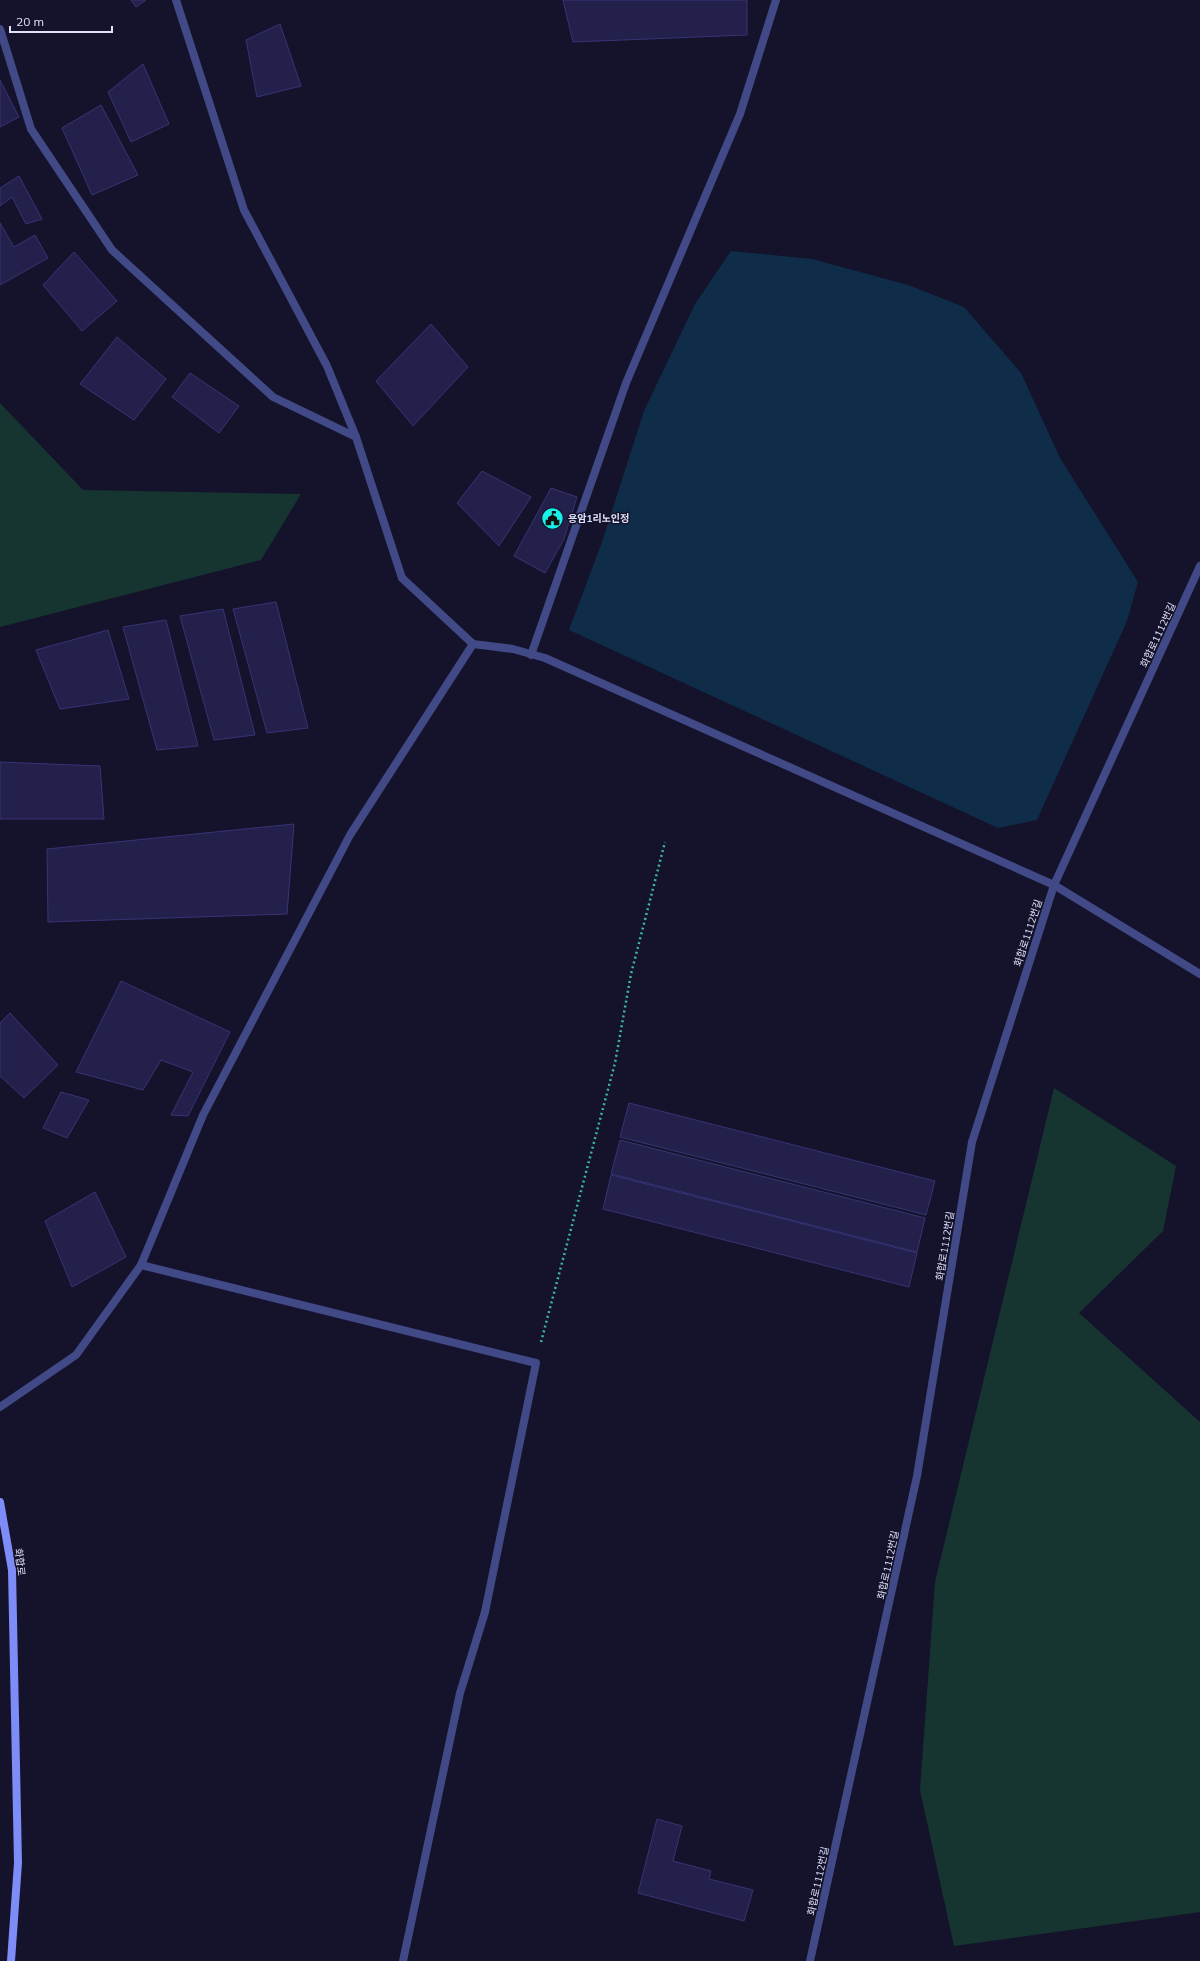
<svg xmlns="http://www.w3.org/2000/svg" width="1200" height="1961" viewBox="0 0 1200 1961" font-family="Mulish,'Noto Sans KR',sans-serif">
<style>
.green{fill:#173530}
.water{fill:#0f2d49}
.building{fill:#23204b;stroke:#373476}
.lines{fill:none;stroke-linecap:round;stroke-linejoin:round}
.path{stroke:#39b89d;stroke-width:2.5;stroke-dasharray:2 3;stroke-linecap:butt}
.lane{stroke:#414987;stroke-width:8}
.street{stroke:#414987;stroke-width:8}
.secondary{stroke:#7d8cf7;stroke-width:8}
.labels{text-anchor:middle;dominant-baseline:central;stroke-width:3;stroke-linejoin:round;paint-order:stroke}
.poi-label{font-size:10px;font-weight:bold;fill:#e0e1fd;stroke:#14132b;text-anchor:start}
.street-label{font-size:10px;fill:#e0e1fd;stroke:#14132b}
</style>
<rect width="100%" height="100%" fill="#14132b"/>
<g class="green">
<path d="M0,403L83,490L301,494L261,560L0,627Z"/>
<path d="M1054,1088L1176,1166L1163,1231L1079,1313L1200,1422V1912L954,1946L920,1790L935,1582Z"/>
</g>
<path class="water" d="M731,251L812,259L908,285L964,307L1021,373L1060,458L1138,582L1127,621L1037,820L998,828L569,630L602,542L644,411L695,304Z"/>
<g class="building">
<path d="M131,0H146L136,7Z"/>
<path d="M563,0H747V35L573,42Z"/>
<path d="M280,24L301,86L257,97L246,40Z"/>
<path d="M143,64L169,124L131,142L108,92Z"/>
<path d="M0,80L19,117L0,127Z"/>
<path d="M101,105L138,175L92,195L62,128Z"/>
<path d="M19,176L42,219L26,224L12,197L0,206V188Z"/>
<path d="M0,223L14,247L35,235L48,258L0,285Z"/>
<path d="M74,252L117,301L82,331L43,285Z"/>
<path d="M431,324L468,367L413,426L376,381Z"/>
<path d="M117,337L166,379L134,420L80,384Z"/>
<path d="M190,373L239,406L219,433L172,397Z"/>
<path d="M482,471L531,497L499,546L457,503Z"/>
<path d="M551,488L577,497L564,539L545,573L514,556Z"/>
<path d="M276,602L308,728L267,733L233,609Z"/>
<path d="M223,609L255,735L214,740L180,616Z"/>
<path d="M166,620L198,746L157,750L123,627Z"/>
<path d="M108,630L129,699L60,709L36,650Z"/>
<path d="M0,762L100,766L104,819H0Z"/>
<path d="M294,824L287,914L48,922L47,849Z"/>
<path d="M121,981L230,1032L188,1116L171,1115L193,1072L161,1060L143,1090L76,1072Z"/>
<path d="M10,1013L58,1065L24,1098L0,1076V1023Z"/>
<path d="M61,1092L89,1100L67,1138L43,1128Z"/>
<path d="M629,1103L935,1181L926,1215L620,1137Z"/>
<path d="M620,1140L925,1218L917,1252L611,1174Z"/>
<path d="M611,1175L917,1253L909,1287L603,1209Z"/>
<path d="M95,1192L126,1257L72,1287L45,1221Z"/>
<path d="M657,1819L682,1826L673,1861L711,1871L709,1879L753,1890L744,1921L638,1893Z"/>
</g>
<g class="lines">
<path class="path" d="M541,1342L615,1063L631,974L665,842"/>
<g class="lane">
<path d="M531,655L626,383L740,114L776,0"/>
<path d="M141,1265L536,1363L485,1612L460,1693L403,1961"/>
</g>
<g class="street">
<path d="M0,29L31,129L112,250L273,397L356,437"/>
<path d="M473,644L513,649L545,658L1054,885L1200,974"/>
<path d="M0,1407L76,1355L141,1265L203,1115L350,835L473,644L402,578L356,437L327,366L244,210L176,0"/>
<path d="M810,1961L917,1476L972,1142L1054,885L1200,566"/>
</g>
<path class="secondary" d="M0,1502L12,1570L18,1863L11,1961"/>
</g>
<defs>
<symbol id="civic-disc" viewBox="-11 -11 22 22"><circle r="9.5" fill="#18f1e7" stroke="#14132b"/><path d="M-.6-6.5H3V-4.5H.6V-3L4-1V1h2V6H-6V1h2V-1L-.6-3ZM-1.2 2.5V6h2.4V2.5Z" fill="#111"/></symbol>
</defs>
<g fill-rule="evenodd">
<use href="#civic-disc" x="540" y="506" width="25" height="25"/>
</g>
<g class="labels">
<g class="poi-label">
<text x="568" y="518">용암1리노인정</text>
</g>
<g class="street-label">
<text transform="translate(1158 635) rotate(-65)">화합로1112번길</text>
<text transform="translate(1028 933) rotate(-72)">화합로1112번길</text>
<text transform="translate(945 1246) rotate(-81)">화합로1112번길</text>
<text transform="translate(20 1562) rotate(83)">화합로</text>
<text transform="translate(888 1565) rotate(-78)">화합로1112번길</text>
<text transform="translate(818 1881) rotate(-78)">화합로1112번길</text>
</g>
</g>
<path d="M10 26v6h102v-6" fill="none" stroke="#e0e1fd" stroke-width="2"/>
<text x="16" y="26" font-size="12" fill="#e0e1fd" stroke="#14132b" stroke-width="3" paint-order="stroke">20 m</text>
</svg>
